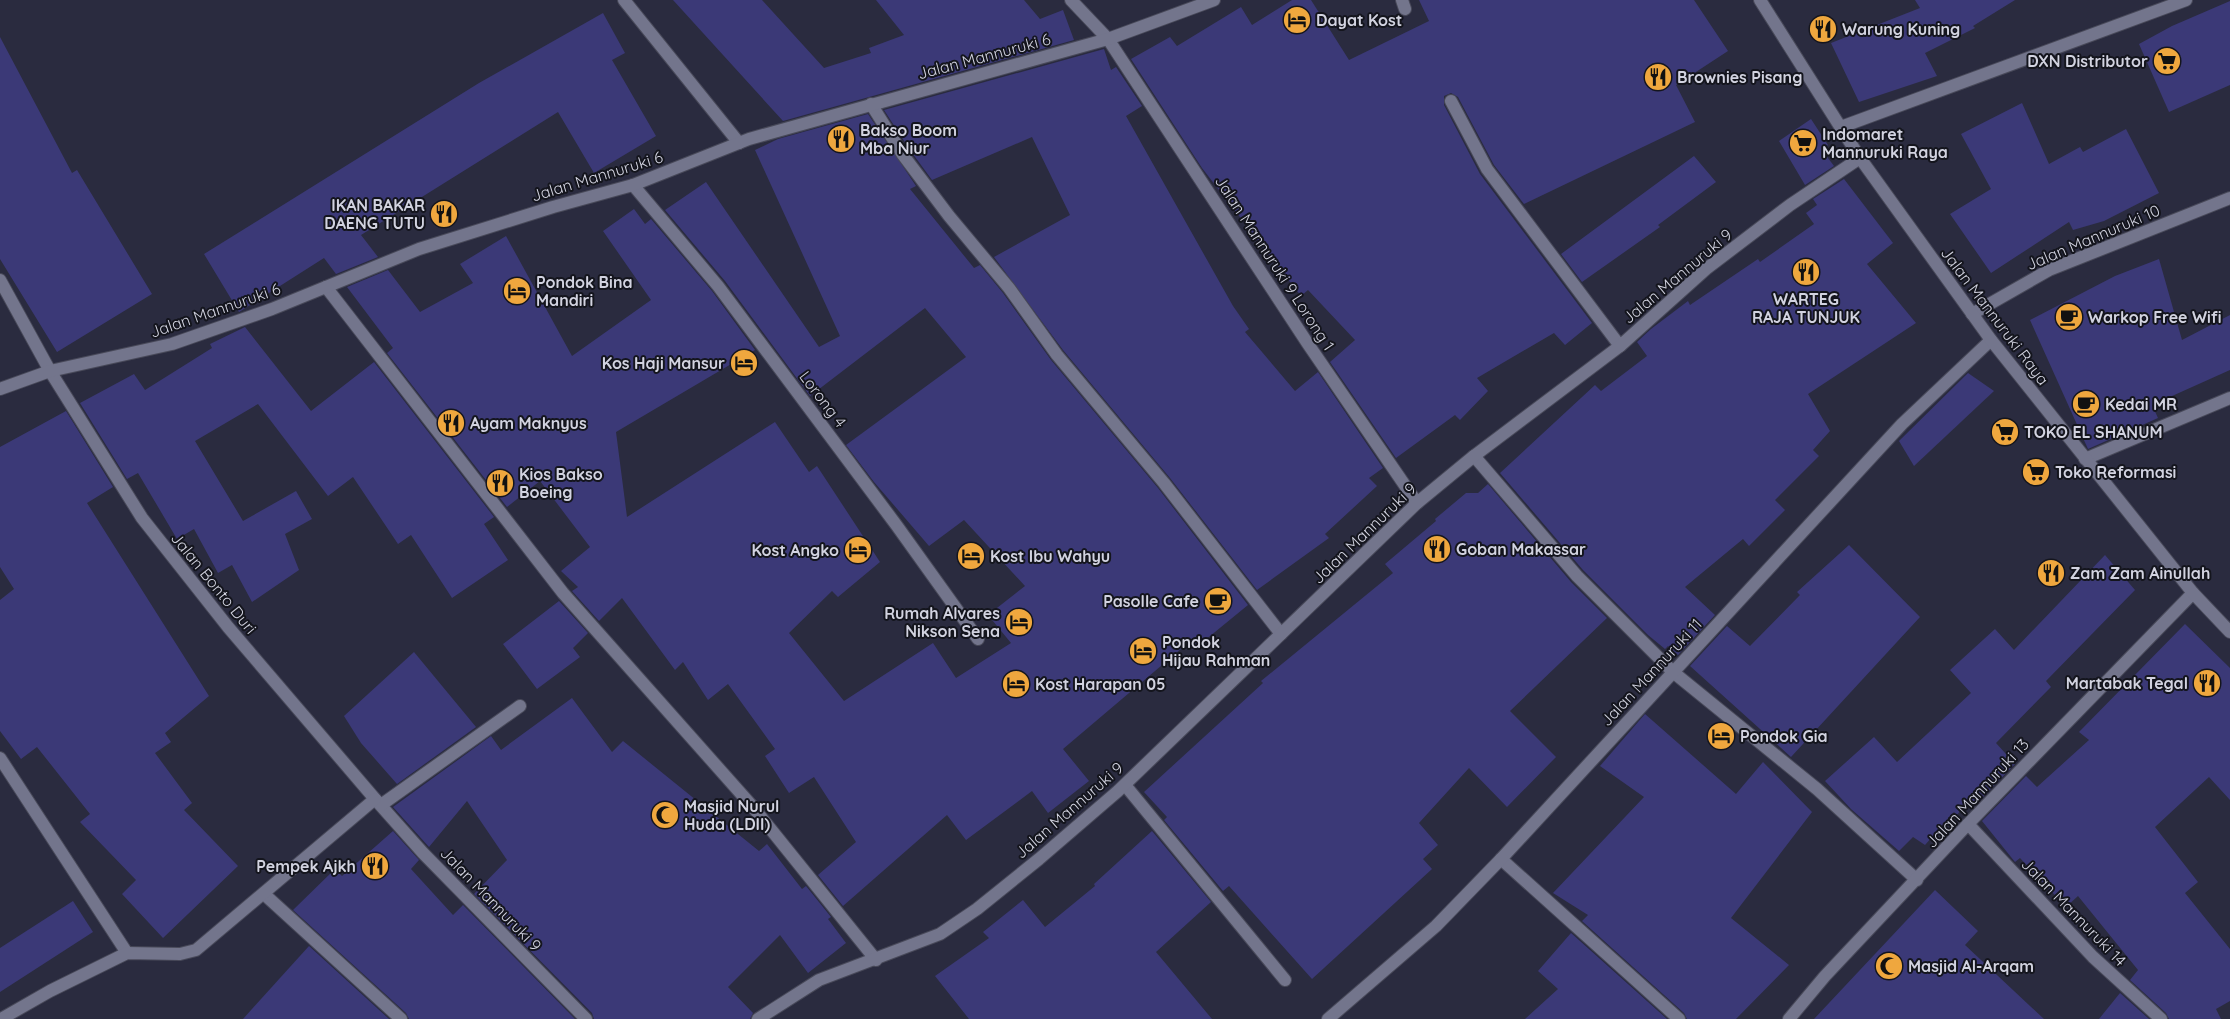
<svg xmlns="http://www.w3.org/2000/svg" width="2230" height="1019" viewBox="0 0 2230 1019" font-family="Quicksand,sans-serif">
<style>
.building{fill:#3b3977}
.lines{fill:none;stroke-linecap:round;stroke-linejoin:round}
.lane-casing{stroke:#484959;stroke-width:14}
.street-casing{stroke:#484959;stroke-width:14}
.secondary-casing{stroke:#484959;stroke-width:14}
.lane{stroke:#73758c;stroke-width:12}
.street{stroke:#73758c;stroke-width:12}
.secondary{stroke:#73758c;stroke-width:12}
.labels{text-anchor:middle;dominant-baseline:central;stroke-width:4;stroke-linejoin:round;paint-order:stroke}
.poi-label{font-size:16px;font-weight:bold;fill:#d2d3e0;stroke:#14151d;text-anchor:start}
.street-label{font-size:16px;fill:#d2d3e0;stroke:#14151d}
</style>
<rect width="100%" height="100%" fill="#2a2b3f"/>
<g class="building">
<path d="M673,0H762L824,68L871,53L869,48L904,35L876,0H1024L1040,19L1063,10L1074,40L783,121Z"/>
<path d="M1292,0H1311L1349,60L1429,21L1419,0H1694L1728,51L1676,85L1695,122L1524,204L1494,165L1458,97L1451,93L1444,96V105L1480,174L1592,323L1565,345L1554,333L1477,378L1488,391L1460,420L1455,415L1396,458L1330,362L1355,340L1308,290L1301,296L1202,168L1131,59L1170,37L1177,46L1241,7L1252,25Z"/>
<path d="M1915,0H2015L1973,26L1975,28L1925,53L1937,76L1859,102L1831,43L1920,8Z"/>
<path d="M2230,1V85L2169,112L2139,44L2172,26Z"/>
<path d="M603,13L625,53L612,60L656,136L594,173L558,112L361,235L378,257L336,274L324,258L239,312L204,254L479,83Z"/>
<path d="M0,37L72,173L77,170L152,294L57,352L0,259Z"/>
<path d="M1104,49L1111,70L1116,67L1142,106L1126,116L1233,306L1249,329L1245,332L1295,391L1318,372L1383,468L1369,478L1377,486L1325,534L1329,538L1257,590L1170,478L1063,350L994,257L1070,215L1032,137L932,180L910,150L884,110Z"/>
<path d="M2022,103L2049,164L2080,147L2083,152L2126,129L2159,193L2104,221L2073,230L2069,222L1991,273L1950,214L1991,189L1961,134Z"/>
<path d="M868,114L916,186L910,189L974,268L980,265L1003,293L1051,360L1158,488L1248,605L1193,650L1188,643L1063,749L1089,781L1048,813L1032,791L966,840L947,815L843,906L818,875L856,842L814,777L789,793L765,756L775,749L728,684L708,700L683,662L675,670L622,598L599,621L572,591L578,587L561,571L590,547L540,481L507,507L387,353L393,348L347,287L388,270L420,312L473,283L460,264L506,236L572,356L651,300L603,231L634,209L645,224L651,219L712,291L755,350L616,432L627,517L775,422L809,472L817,466L880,562L838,597L832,591L789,633L844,701L933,643L956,678L1011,643L988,615L1025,586L964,520L929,546L874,482L846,445L966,357L925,308L810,396L725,281L665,210L706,182L819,347L840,336L755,150L778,139Z"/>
<path d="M1811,119L1828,145L1822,150L1834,166L1805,185L1779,141Z"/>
<path d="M1694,156L1716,182L1658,225L1660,227L1582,282L1561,254Z"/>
<path d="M1844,179L1893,243L1867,264L1916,323L1808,394L1830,431L1813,450L1819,456L1775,500L1785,510L1749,546L1743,539L1685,587L1715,615L1678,655L1668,646L1665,649L1648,635L1583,570L1500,473L1595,385L1601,391L1647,356L1637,342L1651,329L1688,301L1690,305L1758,259L1760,262L1814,224L1806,213L1817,205L1813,199Z"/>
<path d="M2159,259L2182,340L2230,315V370L2152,405L2158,418L2088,449L2030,320L2115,276Z"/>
<path d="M245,327L311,411L374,362L494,517L484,524L508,560L452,598L411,535L398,544L353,477L328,496L258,404L195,441L243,521L296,491L312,519L285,534L299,570L252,602L232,565L218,573L194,529L177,539L138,473L127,479L80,403L134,374L145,390L212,348L210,344Z"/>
<path d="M1968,373L1994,391L1914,466L1899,441Z"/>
<path d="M66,411L113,487L87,503L209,696L165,733L171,742L155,753L192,803L184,810L238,866L163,938L122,894L136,880L80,822L90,814L37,747L21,759L0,731V600L14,589L0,567V447Z"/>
<path d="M1488,484L1571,582L1607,618L1510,711L1556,757L1507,807L1469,768L1419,823L1438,845L1423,859L1432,869L1312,979L1229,886L1223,891L1164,820L1167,817L1144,792L1263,683L1261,681L1393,573L1385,564L1436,521L1435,519L1466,493H1478Z"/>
<path d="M1849,545L1920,617L1791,757L1690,666L1727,626L1750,646L1800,595L1797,592Z"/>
<path d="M2105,555L2135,590L2046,681L2051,687L1996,743L2015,764L1972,808L1968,801L1957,815L1954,812L1925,845L1913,837L1899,851L1851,809L1825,781L1874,737L1897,762L1971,693L1950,670L1995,629L2014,650Z"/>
<path d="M559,601L588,633L573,648L580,657L537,689L503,644Z"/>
<path d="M2185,624L2230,668V800L2209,777L2155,827L2198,882L2185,893L2230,949V1001L2216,1009L2221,1019H2169L2166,1013L2130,980L2138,970L2078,896L2066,907L2020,858L2015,862L1982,821L2026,776L2037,787L2089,740L2079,732Z"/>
<path d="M414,652L476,727L397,784L361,743L344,716Z"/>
<path d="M572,698L612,752L623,741L759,851L767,844L802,889L806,886L831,917L828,919L846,943L808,973L780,935L728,987L753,1013L750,1019H594L592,1013L474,894L507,860L467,801L429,847L393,807L491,736L501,750Z"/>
<path d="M1645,714L1736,794L1763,762L1812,812L1731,918L1789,965L1736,1019H1687L1684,1013L1582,921L1588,915L1553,893L1644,797L1600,766Z"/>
<path d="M393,831L419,860L411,869L453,915L463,905L575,1019H409L406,1013L293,910L335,869L342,876Z"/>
<path d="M1152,831L1211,902L1156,952L1212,1019H969L935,976L989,938L983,932L1023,900L1045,927L1095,886L1094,884Z"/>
<path d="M1935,890L1978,931L1965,945L2044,1019H1814Z"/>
<path d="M73,901L93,932L0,992V948Z"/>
<path d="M1571,933L1667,1019H1525L1558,989L1538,971Z"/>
<path d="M309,946L389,1019H243Z"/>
<path d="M2120,993L2149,1019H2099Z"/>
</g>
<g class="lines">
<defs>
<path id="lane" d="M1125,785L1285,980"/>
<g id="street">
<path d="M624,0L739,143"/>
<path d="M1071,0L1108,39L1308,344L1417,503"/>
<path d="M1402,0L1405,9"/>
<path d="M1451,101L1487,169L1620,346"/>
<path d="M871,104L903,155L949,216L1009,288L1057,355L1164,483L1281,634"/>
<path d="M1841,127L2186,0"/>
<path d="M633,185L718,286L897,526L978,639"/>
<path d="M0,280L50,371L142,518L228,627L375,799L423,853L586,1019"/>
<path d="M326,287L563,593L752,806L876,960"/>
<path d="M1972,314L2049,270L2230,198"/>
<path d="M0,389L50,371L172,344L272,309L419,249L553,207L633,185L749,139L1108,39L1214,0"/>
<path d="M1474,456L1577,576L1673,672L1817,789L1917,880"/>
<path d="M2085,459L2230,398"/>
<path d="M0,758L127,953"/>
<path d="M381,805L520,706"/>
<path d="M1968,824L2093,957L2161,1019"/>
<path d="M1501,859L1679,1019"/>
<path d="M264,894L401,1019"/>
<path d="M1,1019L50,991L127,953L180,954L196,950L375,799"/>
<path d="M758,1019L819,980L940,934L977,909L1039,859L1118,791L1417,503L1474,456L1620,346L1706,269L1790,205L1860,158"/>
<path d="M1328,1019L1436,926L1501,859L1902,424L1991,340"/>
<path d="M1789,1019L1825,976L1968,824L2193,593"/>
</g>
<path id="secondary" d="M1760,0L1860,158L1991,340L2193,593L2230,632"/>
</defs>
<use href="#lane" class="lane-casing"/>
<use href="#street" class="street-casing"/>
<use href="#secondary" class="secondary-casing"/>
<use href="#lane" class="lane"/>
<use href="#street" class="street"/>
<use href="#secondary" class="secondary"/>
</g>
<defs>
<symbol id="hotel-disc" viewBox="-11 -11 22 22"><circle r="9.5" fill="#efa73e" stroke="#14151d"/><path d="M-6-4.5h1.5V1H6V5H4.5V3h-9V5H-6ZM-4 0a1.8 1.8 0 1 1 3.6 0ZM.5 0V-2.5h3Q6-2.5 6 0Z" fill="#111"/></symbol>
<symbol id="restaurant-disc" viewBox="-11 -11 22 22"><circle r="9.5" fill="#efa73e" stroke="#14151d"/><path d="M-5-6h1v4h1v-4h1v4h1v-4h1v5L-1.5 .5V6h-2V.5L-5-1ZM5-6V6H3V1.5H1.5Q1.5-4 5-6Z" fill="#111"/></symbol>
<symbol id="supermarket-disc" viewBox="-11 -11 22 22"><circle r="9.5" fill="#efa73e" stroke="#14151d"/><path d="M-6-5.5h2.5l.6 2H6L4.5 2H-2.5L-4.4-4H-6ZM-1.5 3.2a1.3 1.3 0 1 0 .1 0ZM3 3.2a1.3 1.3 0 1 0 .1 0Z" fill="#111"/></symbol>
<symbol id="cafe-disc" viewBox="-11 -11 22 22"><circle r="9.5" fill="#efa73e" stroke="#14151d"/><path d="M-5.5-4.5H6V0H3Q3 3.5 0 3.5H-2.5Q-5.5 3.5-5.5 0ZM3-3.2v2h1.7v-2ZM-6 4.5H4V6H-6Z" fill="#111"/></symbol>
<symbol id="mosque-disc" viewBox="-11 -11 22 22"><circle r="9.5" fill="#efa73e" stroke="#14151d"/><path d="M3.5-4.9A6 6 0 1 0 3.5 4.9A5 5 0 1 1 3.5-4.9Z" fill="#111"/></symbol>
</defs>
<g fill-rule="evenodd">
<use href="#hotel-disc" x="1281" y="4" width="32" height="32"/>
<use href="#restaurant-disc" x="1807" y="13" width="32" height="32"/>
<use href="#supermarket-disc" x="2151" y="45" width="32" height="32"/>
<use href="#restaurant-disc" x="1642" y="61" width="32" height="32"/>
<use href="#restaurant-disc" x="825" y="123" width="32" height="32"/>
<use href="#supermarket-disc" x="1787" y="127" width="32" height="32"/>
<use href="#restaurant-disc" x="428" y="198" width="32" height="32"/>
<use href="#restaurant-disc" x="1790" y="256" width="32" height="32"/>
<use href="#hotel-disc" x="501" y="275" width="32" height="32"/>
<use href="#cafe-disc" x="2053" y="301" width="32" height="32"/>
<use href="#hotel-disc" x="728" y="347" width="32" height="32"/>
<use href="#cafe-disc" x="2070" y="388" width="32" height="32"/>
<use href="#restaurant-disc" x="435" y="407" width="32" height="32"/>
<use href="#supermarket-disc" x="1989" y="416" width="32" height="32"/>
<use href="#supermarket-disc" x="2020" y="456" width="32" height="32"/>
<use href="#restaurant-disc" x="484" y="467" width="32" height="32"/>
<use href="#restaurant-disc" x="1421" y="533" width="32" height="32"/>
<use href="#hotel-disc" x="842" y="534" width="32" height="32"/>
<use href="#hotel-disc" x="955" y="540" width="32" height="32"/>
<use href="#restaurant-disc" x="2035" y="557" width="32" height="32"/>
<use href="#cafe-disc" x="1202" y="585" width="32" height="32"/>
<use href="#hotel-disc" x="1003" y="606" width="32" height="32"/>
<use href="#hotel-disc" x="1127" y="635" width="32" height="32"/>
<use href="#restaurant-disc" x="2191" y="667" width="32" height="32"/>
<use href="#hotel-disc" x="1000" y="668" width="32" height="32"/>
<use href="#hotel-disc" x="1705" y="720" width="32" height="32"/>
<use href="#mosque-disc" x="649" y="799" width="32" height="32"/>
<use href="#restaurant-disc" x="359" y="850" width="32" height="32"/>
<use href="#mosque-disc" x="1873" y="950" width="32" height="32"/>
</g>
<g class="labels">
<g class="poi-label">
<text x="1316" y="20">Dayat Kost</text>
<text x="1842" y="29">Warung Kuning</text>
<text x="2148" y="61" text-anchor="end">DXN Distributor</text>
<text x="1677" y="77">Brownies Pisang</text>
<text x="860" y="130">Bakso Boom<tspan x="860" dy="18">Mba Niur</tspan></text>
<text x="1822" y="134">Indomaret<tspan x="1822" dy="18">Mannuruki Raya</tspan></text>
<text x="425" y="205" text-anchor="end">IKAN BAKAR<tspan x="425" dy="18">DAENG TUTU</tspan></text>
<text x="536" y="282">Pondok Bina<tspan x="536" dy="18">Mandiri</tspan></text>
<text x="1806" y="299" text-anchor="middle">WARTEG<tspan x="1806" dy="18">RAJA TUNJUK</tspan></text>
<text x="2088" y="317">Warkop Free Wifi</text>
<text x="725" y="363" text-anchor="end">Kos Haji Mansur</text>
<text x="2105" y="404">Kedai MR</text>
<text x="470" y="423">Ayam Maknyus</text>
<text x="2024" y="432">TOKO EL SHANUM</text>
<text x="2055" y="472">Toko Reformasi</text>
<text x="519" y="474">Kios Bakso<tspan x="519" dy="18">Boeing</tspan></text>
<text x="1456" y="549">Goban Makassar</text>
<text x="839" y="550" text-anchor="end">Kost Angko</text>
<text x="990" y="556">Kost Ibu Wahyu</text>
<text x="2070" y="573">Zam Zam Ainullah</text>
<text x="1199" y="601" text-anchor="end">Pasolle Cafe</text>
<text x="1000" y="613" text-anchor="end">Rumah Alvares<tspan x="1000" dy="18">Nikson Sena</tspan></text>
<text x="1162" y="642">Pondok<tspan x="1162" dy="18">Hijau Rahman</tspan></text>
<text x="2188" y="683" text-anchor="end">Martabak Tegal</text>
<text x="1035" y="684">Kost Harapan 05</text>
<text x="1740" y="736">Pondok Gia</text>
<text x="684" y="806">Masjid Nurul<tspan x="684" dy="18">Huda (LDII)</tspan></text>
<text x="356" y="866" text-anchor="end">Pempek Ajkh</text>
<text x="1908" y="966">Masjid Al-Arqam</text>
</g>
<g class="street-label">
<text transform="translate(984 56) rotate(-15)">Jalan Mannuruki 6</text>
<text transform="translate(597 176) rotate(-17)">Jalan Mannuruki 6</text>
<text transform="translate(2093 237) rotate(-23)">Jalan Mannuruki 10</text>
<text transform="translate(1275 263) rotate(57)">Jalan Mannuruki 9 Lorong 1</text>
<text transform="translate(1677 276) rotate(-40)">Jalan Mannuruki 9</text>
<text transform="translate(215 310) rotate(-19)">Jalan Mannuruki 6</text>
<text transform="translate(1995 316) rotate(53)">Jalan Mannuruki Raya</text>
<text transform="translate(823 399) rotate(53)">Lorong 4</text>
<text transform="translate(1364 533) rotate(-44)">Jalan Mannuruki 9</text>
<text transform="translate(214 583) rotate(51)">Jalan Bonto Duri</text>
<text transform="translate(1651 672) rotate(-47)">Jalan Mannuruki 11</text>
<text transform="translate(1977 793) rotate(-47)">Jalan Mannuruki 13</text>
<text transform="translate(1069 810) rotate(-41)">Jalan Mannuruki 9</text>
<text transform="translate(491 899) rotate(46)">Jalan Mannuruki 9</text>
<text transform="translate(2074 912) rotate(46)">Jalan Mannuruki 14</text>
</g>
</g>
</svg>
